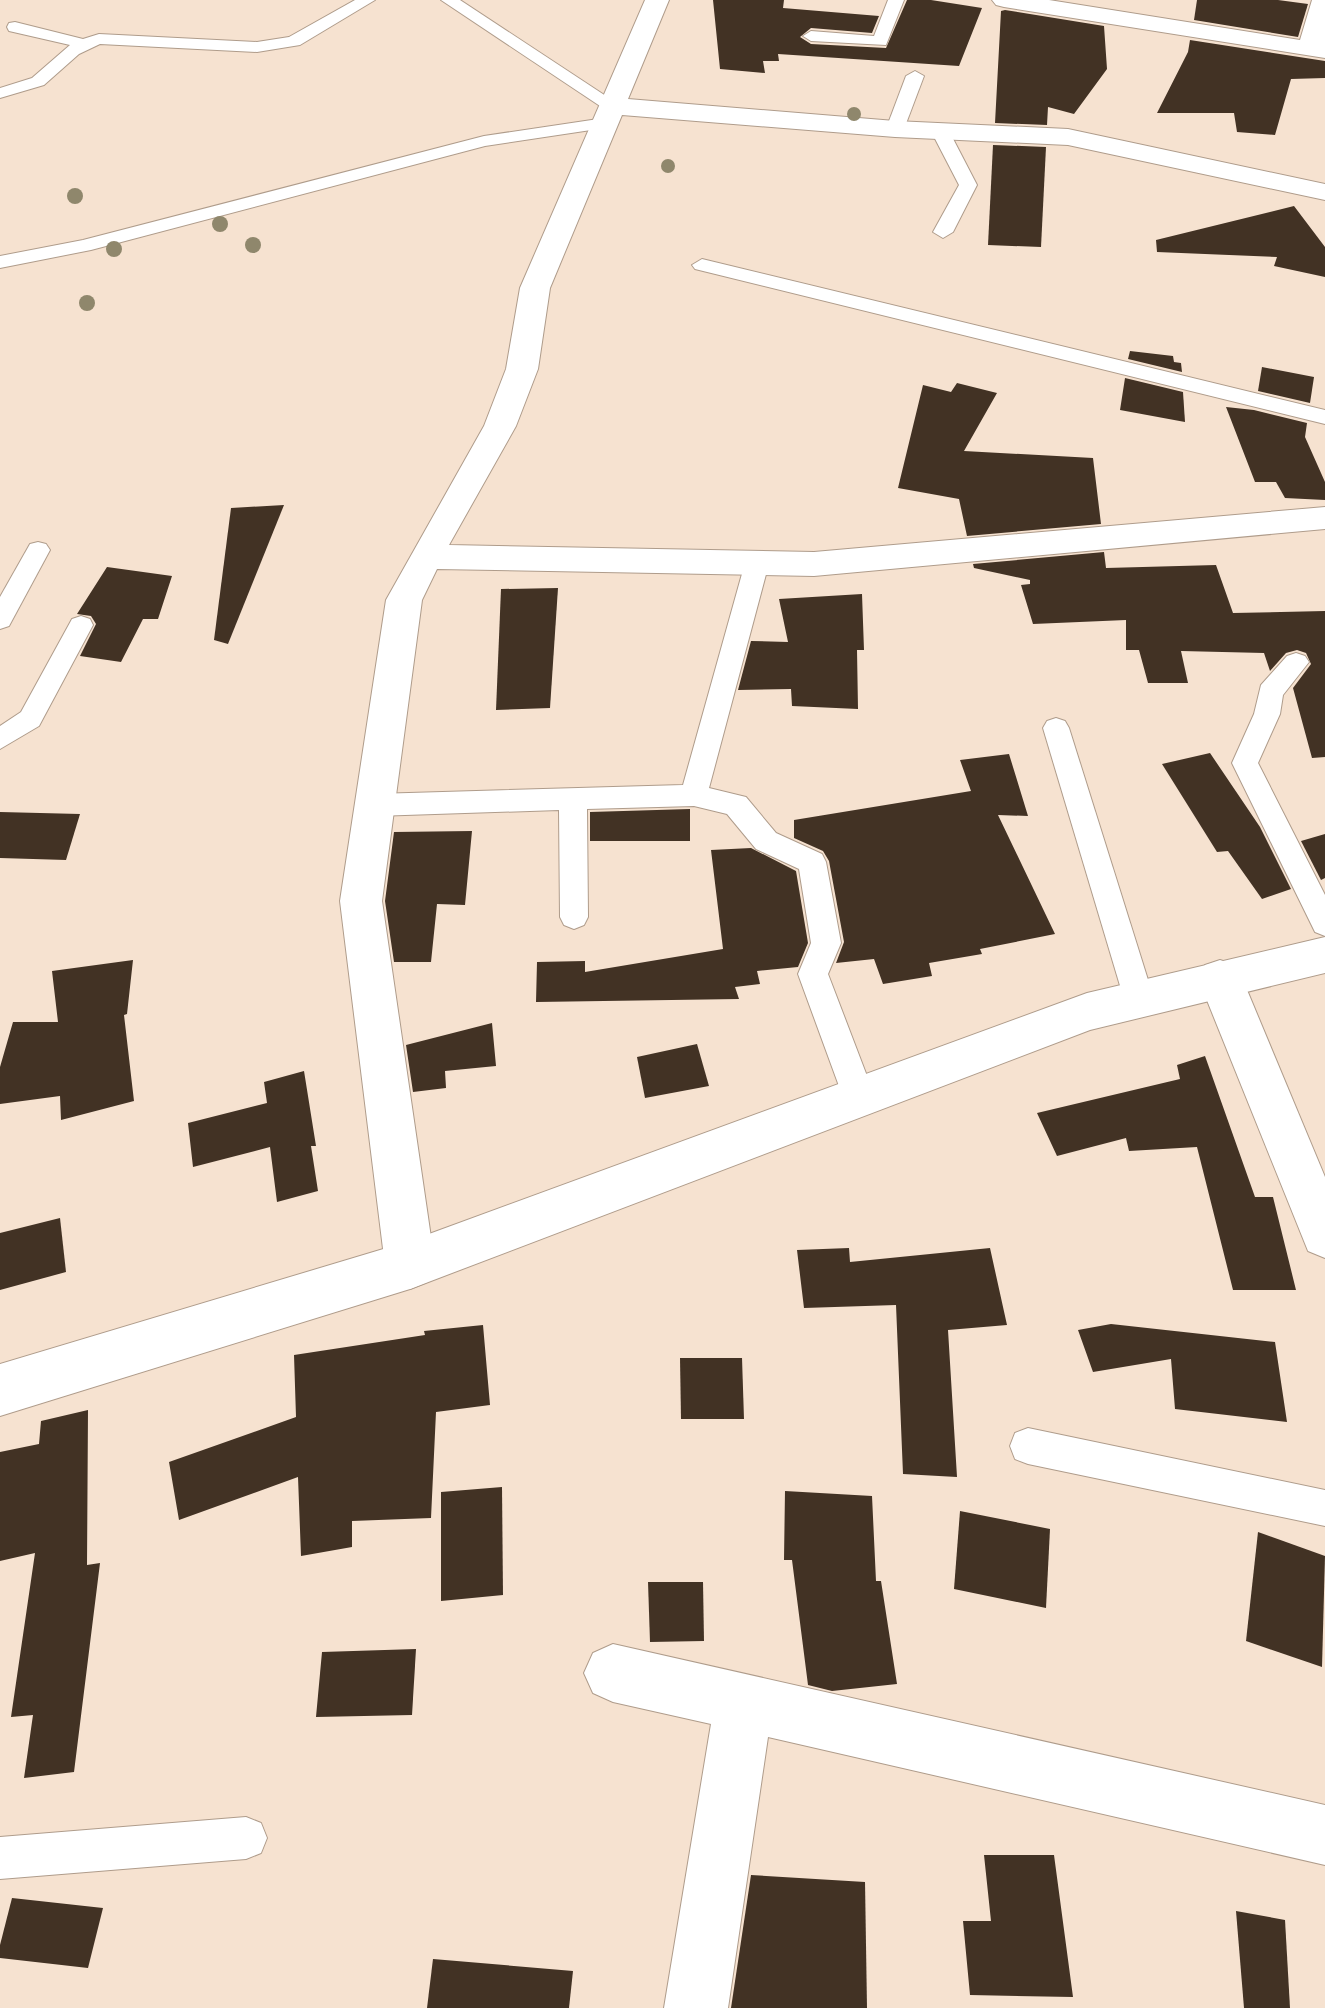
<svg xmlns="http://www.w3.org/2000/svg" width="1325" height="2008" viewBox="0 0 1325 2008" font-family="'Alegreya Sans',sans-serif">
<style>
.building{fill:#423224}
.lines{fill:none;stroke-linecap:round;stroke-linejoin:round}
.service-casing{stroke:#af9c8b;stroke-width:2}
.minor-casing{stroke:#af9c8b;stroke-width:2}
.tertiary-casing{stroke:#af9c8b;stroke-width:2}
.service{fill:#fff;fill-rule:evenodd}
.minor{fill:#fff;fill-rule:evenodd}
.tertiary{fill:#fff;fill-rule:evenodd}
.tree{fill:#8f876c}
</style>
<rect width="100%" height="100%" fill="#f6e2d0"/>
<g class="building">
<path d="M713,0H784L783,8L879,16L872,33L811,28L800,37L811,44L886,48L907,0H931L982,8L959,66L778,54L779,61H763L765,73L720,69Z"/>
<path d="M1197,0H1278L1308,4L1298,37L1194,20Z"/>
<path d="M1005,10L1104,26L1107,69L1074,114L1048,107L1047,125L995,123L1001,11Z"/>
<path d="M1190,40L1325,61V78L1291,79L1275,135L1237,132L1234,113H1157L1188,52Z"/>
<path d="M993,145L1046,147L1041,247L988,245Z"/>
<path d="M1294,206L1325,247V277L1274,266L1277,257L1157,252L1156,240Z"/>
<path d="M1130,351L1173,356L1174,362L1181,363L1182,372L1128,359Z"/>
<path d="M1262,367L1314,377L1310,403L1258,391Z"/>
<path d="M1125,378L1183,392L1185,422L1120,410Z"/>
<path d="M957,383L997,393L964,451L1093,458L1101,524L967,536L959,499L898,488L923,385L951,392Z"/>
<path d="M1226,407L1254,410L1307,423L1305,437L1325,482V500L1285,498L1276,482H1255Z"/>
<path d="M284,505L228,644L214,640L231,508Z"/>
<path d="M1104,552L1106,568L1216,565L1233,613L1325,611V757L1312,758L1293,688L1311,664L1306,653L1297,650L1286,653L1270,671L1264,653L1181,651L1188,683H1148L1139,650H1126V620L1033,624L1021,585L1030,584V580L974,568L973,564Z"/>
<path d="M107,567L172,576L158,619H143L121,662L80,656L96,624L91,616L77,614Z"/>
<path d="M558,588L550,708L496,710L501,589Z"/>
<path d="M862,594L864,650H857L858,709L792,706L791,689L738,690L751,641L788,642L779,599Z"/>
<path d="M1210,753L1260,827L1291,889L1262,899L1228,851L1217,852L1162,764Z"/>
<path d="M1009,754L1028,816L998,815L1055,934L980,949L982,954L929,963L932,976L883,984L874,959L836,963L844,942L829,861L823,851L794,838V820L971,791L960,760Z"/>
<path d="M690,809V841H590V812Z"/>
<path d="M0,812L80,814L66,860L0,858Z"/>
<path d="M472,831L465,905L437,904L431,962H394L385,901L394,832Z"/>
<path d="M1325,834V878L1321,880L1301,841Z"/>
<path d="M751,848L796,871L808,943L798,967L757,971L760,984L735,987L739,999L536,1002L537,962L585,961V972L723,949L711,850Z"/>
<path d="M133,960L127,1014L124,1015L134,1101L61,1120L60,1096L0,1104V1067L13,1022H58L52,971Z"/>
<path d="M492,1023L496,1066L445,1071L446,1088L413,1092L406,1045Z"/>
<path d="M697,1044L709,1086L645,1098L637,1057Z"/>
<path d="M1205,1056L1255,1197H1273L1296,1290H1233L1197,1147L1129,1151L1126,1138L1057,1156L1037,1113L1180,1079L1177,1065Z"/>
<path d="M304,1071L316,1146H311L318,1191L277,1202L270,1147L193,1167L188,1123L267,1103L264,1082Z"/>
<path d="M60,1218L66,1272L0,1290V1233Z"/>
<path d="M849,1248L850,1262L990,1248L1007,1325L948,1330L957,1477L903,1474L896,1305L804,1308L797,1250Z"/>
<path d="M1111,1324L1275,1342L1287,1422L1175,1409L1171,1359L1093,1372L1078,1330Z"/>
<path d="M483,1325L490,1405L436,1412L431,1518L352,1521V1547L301,1556L298,1477L179,1520L169,1462L296,1417L294,1355L425,1335L424,1331Z"/>
<path d="M680,1358H742L744,1419H681Z"/>
<path d="M88,1410L87,1565L100,1563L74,1772L24,1778L33,1715L11,1717L35,1553L0,1561V1452L39,1444L41,1421Z"/>
<path d="M502,1487L503,1595L441,1601V1492Z"/>
<path d="M785,1491L872,1496L876,1581H881L897,1684L832,1691L808,1685L792,1560H784Z"/>
<path d="M960,1511L1050,1529L1046,1608L954,1589Z"/>
<path d="M1258,1532L1325,1556L1322,1667L1246,1641Z"/>
<path d="M648,1582H703L704,1641L650,1642Z"/>
<path d="M416,1649L412,1715L316,1717L322,1652Z"/>
<path d="M984,1855H1054L1073,1997L970,1995L963,1921H991Z"/>
<path d="M751,1875L865,1882L867,2008H731Z"/>
<path d="M12,1898L103,1908L88,1968L0,1958V1945Z"/>
<path d="M1236,1911L1285,1920L1290,2008H1244Z"/>
<path d="M433,1959L573,1971L569,2008H427Z"/>
</g>
<g class="lines">
<defs>
<g id="service">
<path d="M355,0H375L300,45L257,52L100,44L79,54L44,85L0,98V88L32,78L70,45L9,31L7,27L9,23L15,22L83,39L99,34L257,42L289,37Z"/>
<path d="M441,0H460L621,106L612,111L606,110Z"/>
<path d="M888,0H904L886,45L811,41L803,36L811,31L874,36Z"/>
<path d="M915,71L924,76L904,129L895,134L889,133L886,129L906,76Z"/>
<path d="M605,118L611,119L614,123L611,127L485,146L91,250L0,268V256L83,240L484,136Z"/>
<path d="M940,126L949,131L977,185L953,232L943,238L933,232L959,185L931,131Z"/>
<path d="M702,259L1325,410V424L695,269L692,265Z"/>
<path d="M38,542L46,544L50,550L9,626L0,629V597L30,544Z"/>
<path d="M757,555L765,557L769,563L709,788L746,797L776,833L822,854L826,862L841,943L828,974L875,1097L870,1107L859,1111L848,1107L843,1097L798,974L811,943L799,869L756,849L727,814L694,806L587,809L588,917L584,925L574,929L564,925L560,917L559,810L375,816L365,813L361,805L365,797L375,794L683,785L745,563L749,557Z"/>
<path d="M81,616L90,619L93,625L39,726L0,749V726L21,712L72,619Z"/>
<path d="M1296,653L1305,656L1309,662L1283,695L1280,714L1258,763L1325,895V936L1315,932L1232,763L1254,714L1261,685L1287,656Z"/>
<path d="M1056,718L1065,721L1069,728L1154,999L1150,1008L1139,1012L1128,1008L1124,999L1043,728L1047,721Z"/>
<path d="M1028,1428L1325,1490V1526L1028,1464L1015,1459L1010,1446L1015,1433Z"/>
<path d="M246,1817L261,1823L267,1838L261,1853L246,1859L0,1879V1837Z"/>
</g>
<g id="minor">
<path d="M645,0H669L628,99L895,121L1068,129L1325,184V200L1068,145L895,137L622,115L550,288L538,369L516,426L449,545L814,552L1325,507V529L814,576L437,569L422,600L382,901L435,1265L427,1282L410,1289L393,1282L385,1265L340,901L386,600L484,426L506,369L520,288Z"/>
<path d="M992,0H1049L1300,40L1312,0H1325V58L1004,7L996,5Z"/>
<path d="M1220,960L1235,965L1242,978L1325,1177V1258L1308,1251L1198,978L1205,965Z"/>
<path d="M613,1644L1325,1805V1865L768,1737L728,2008H664L711,1724L613,1702L593,1693L584,1673L593,1653Z"/>
</g>
<path id="tertiary" d="M1325,937V973L1090,1030L410,1289L0,1416V1364L410,1241L1087,993Z"/>
</defs>
<use href="#service" class="service-casing"/>
<use href="#minor" class="minor-casing"/>
<use href="#tertiary" class="tertiary-casing"/>
<use href="#service" class="service"/>
<use href="#minor" class="minor"/>
<use href="#tertiary" class="tertiary"/>
</g>
<g class="tree">
<circle cx="854" cy="114" r="7"/>
<circle cx="668" cy="166" r="7"/>
<circle cx="75" cy="196" r="8"/>
<circle cx="220" cy="224" r="8"/>
<circle cx="253" cy="245" r="8"/>
<circle cx="114" cy="249" r="8"/>
<circle cx="87" cy="303" r="8"/>
</g>
</svg>
